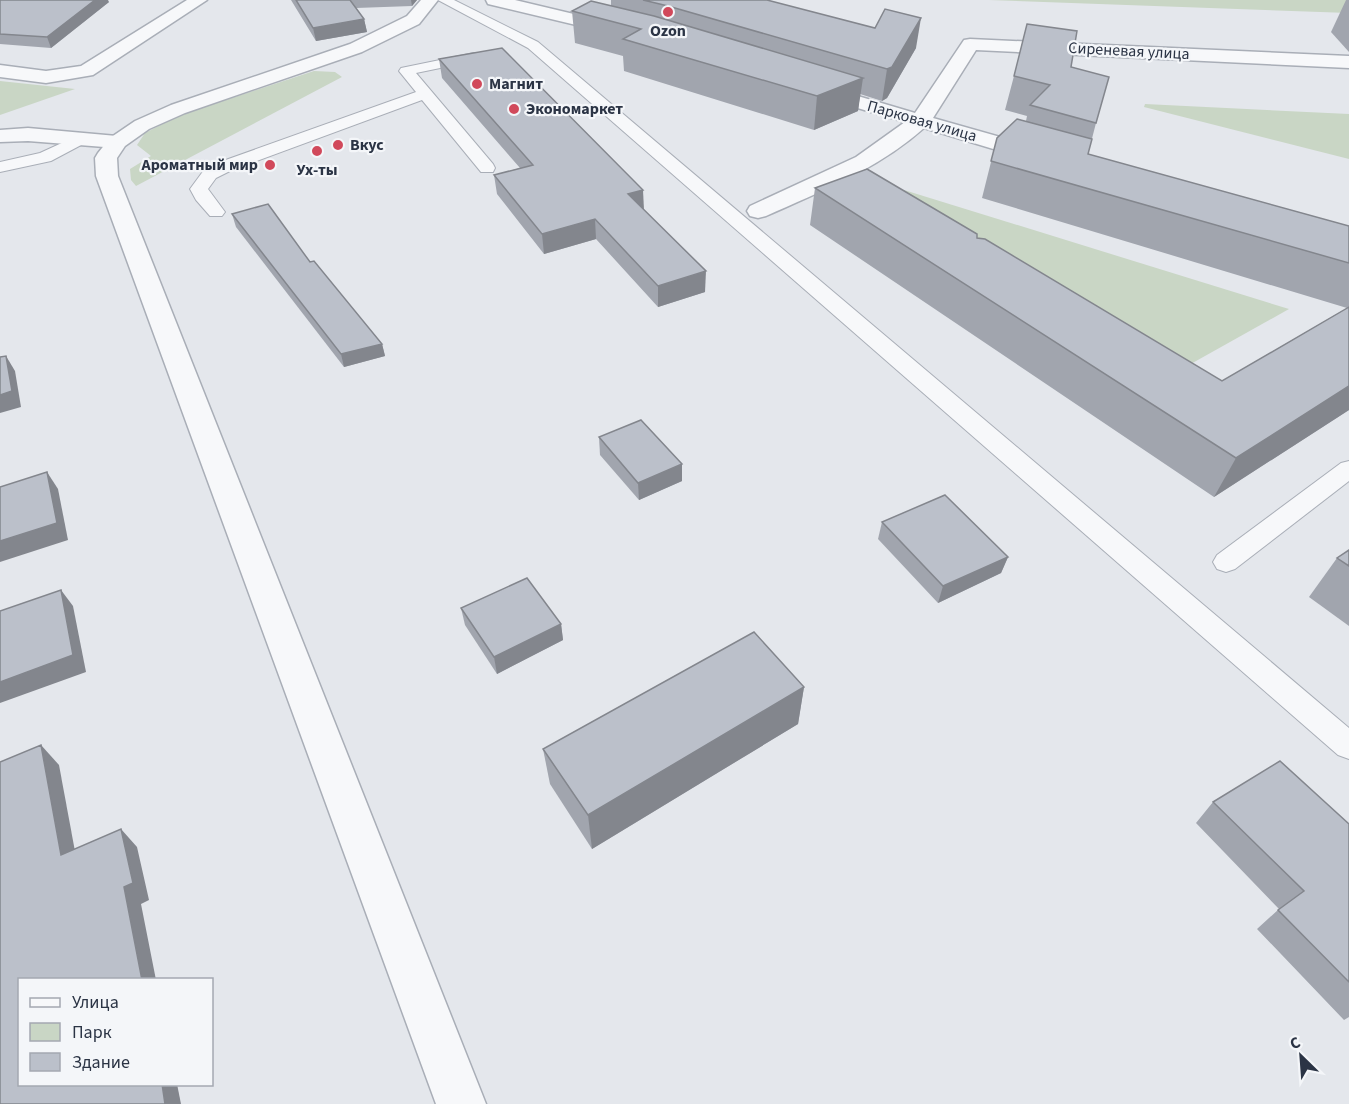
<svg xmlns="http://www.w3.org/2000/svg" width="1349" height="1104" viewBox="0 0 1349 1104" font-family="'Source Sans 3',sans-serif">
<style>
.green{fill:#c9d6c5}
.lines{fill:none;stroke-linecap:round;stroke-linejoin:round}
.service-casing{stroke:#a9aeb7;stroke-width:2}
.minor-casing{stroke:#a9aeb7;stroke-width:3}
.tertiary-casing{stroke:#a9aeb7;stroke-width:3}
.service{fill:#f7f8fa;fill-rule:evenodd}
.minor{fill:#f7f8fa;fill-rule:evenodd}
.tertiary{fill:#f7f8fa;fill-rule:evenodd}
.wall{fill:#a1a5ae}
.shaded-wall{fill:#83868d}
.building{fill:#bbc0ca;stroke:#83868d;stroke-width:1.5}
.poi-dot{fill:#d1495b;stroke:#f4f6f9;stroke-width:2}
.labels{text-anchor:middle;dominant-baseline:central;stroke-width:4.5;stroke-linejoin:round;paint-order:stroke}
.far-poi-label{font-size:16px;font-weight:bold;fill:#2b3445;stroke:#f4f6f9;text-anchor:start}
.far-street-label{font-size:16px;fill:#2b3445;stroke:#f4f6f9}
</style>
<rect width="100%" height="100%" fill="#e4e7ec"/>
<g class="green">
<path d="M989,0H1349V13Z"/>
<path d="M314,71L335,72L342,77L136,186L131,180L130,169L151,156L137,145L145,133L180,115Z"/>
<path d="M0,81L75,89L0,115Z"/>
<path d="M1145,104L1349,114V159L1144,107Z"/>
<path d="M904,190L1289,309L1180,370L892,195Z"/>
</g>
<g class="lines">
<defs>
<g id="service">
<path d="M438,0H454L538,42L1349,728V759L1338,755L528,48Z"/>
<path d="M474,53L479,54L481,57L479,60L416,73L493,164L495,168L493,172H481L422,100L232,170L216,178L208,189L225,212L222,216H210L196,200L190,189L204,170L220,162L416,92L399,71L401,68Z"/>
<path d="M77,136L83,138L85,141L83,144L51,161L0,172V162L40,153Z"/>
<path d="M1349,461V481L1235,569L1226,572L1217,569L1213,562L1217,555L1341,463Z"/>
</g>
<g id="minor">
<path d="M187,0H207L93,75L46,83L0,77V65L46,71L81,66Z"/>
<path d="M486,0H515L624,26L627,30L624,34L618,35L488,4Z"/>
<path d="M970,39L1349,56V68L976,50L933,118L1046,150L1049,155L1046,160L1038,161L1030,160L924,128C878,169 822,191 766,216L758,218L750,216L747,211L750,206L856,157L905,122L810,94L807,90L810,86H824L915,113L964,40Z"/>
<path d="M28,128L117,136L124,138L127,142L124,146L117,148L28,141L0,142V130Z"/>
</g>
<path id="tertiary" d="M421,0H438L419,24L362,52L185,113L149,129L125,146L117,158L118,176L486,1104H436L96,176L95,158L98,153L110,138L135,121L171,105L350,44L407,16Z"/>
</defs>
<use href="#service" class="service-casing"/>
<use href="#minor" class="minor-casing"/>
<use href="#tertiary" class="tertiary-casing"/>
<use href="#service" class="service"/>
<use href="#minor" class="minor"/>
<use href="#tertiary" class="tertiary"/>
</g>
<g class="wall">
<path d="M0,0L109,2L51,48L0,44Z"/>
<path d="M291,0H417L412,6L356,8L364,19L367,32L316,41Z"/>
<path d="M611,0H767L916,48L887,98L882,101L860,94L858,111L814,130L624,71L623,56L575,43L572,11L611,6Z"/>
<path d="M1346,0H1349V52L1331,32Z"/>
<path d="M439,59L644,210L705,292L658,307L596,239L544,254L497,194L494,175L520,168L442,78Z"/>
<path d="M1071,67L1096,123L1088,154L1349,226V410L1214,497L810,225L815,188L977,238L1222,381L1347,308L982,198L997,138L1026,121L1027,116L1005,110L1014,76Z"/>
<path d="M232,214L310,262L382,344L385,356L344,367L236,227Z"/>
<path d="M599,437L682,481L639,500L600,455Z"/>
<path d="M882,522L1008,557L1001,573L938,603L878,539Z"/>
<path d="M1349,550V626L1309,597L1337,558Z"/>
<path d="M461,608L561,624L563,640L497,674L465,625Z"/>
<path d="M804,687L798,724L592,849L550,784L543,749Z"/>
<path d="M1213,802L1349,824V1017L1344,1020L1257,929L1279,909L1196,823Z"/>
</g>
<g class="shaded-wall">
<path d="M95,0H108L109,2L51,48L47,37Z"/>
<path d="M411,0H417L412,6Z"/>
<path d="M921,18L916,48L887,98L882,101L887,69Z"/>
<path d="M364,19L367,32L316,41L313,28Z"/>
<path d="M863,78L858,111L814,130L817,96Z"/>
<path d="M643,190L644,210L628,194Z"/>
<path d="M595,219L596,239L544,254L542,234Z"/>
<path d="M706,271L705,292L658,307V286Z"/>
<path d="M382,344L385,356L344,367L341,354Z"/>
<path d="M6,356L15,371L21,407L0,413V395Z"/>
<path d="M1349,386V410L1214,497L1236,458Z"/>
<path d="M682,464V481L639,500L638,483Z"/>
<path d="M47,472L58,489L68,540L0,562V541Z"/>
<path d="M1008,557L1001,573L938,603L943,586Z"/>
<path d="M61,590L73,606L86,672L0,703V682Z"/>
<path d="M561,624L563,640L497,674L494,657Z"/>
<path d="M804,687L798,724L592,849L588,815Z"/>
<path d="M41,745L59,765L79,873L61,855Z"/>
<path d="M121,829L137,847L149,900L141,904L156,980H142L124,887Z"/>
<path d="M162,1084H177L181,1104H165Z"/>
</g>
<g class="building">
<path d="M0,0H95L47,37L0,34Z"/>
<path d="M296,0H350L364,19L313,28Z"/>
<path d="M643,0H767L875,28L885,9L921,18L892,67L887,69L668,6Z"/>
<path d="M591,1L654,16L863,78L817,96L623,39L641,29L572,11Z"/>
<path d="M1027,24L1077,31L1071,67L1109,77L1096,123L1030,105L1050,85L1014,76Z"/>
<path d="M502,48L643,190L628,194L706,271L658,286L595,219L542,234L494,175L533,165L439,59Z"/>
<path d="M1017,119L1092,139L1088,154L1349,226V263L991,161L997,138Z"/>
<path d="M867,169L977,234V238L985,239L1222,381L1349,307V386L1236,458L815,188Z"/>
<path d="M268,204L310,262L314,261L382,344L341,354L232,214Z"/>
<path d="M6,356L12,391L0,395V357Z"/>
<path d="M641,420L682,464L638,483L599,437Z"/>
<path d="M47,472L57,523L0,541V487Z"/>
<path d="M945,495L1008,557L943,586L882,522Z"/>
<path d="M1349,550V566L1337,558Z"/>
<path d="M527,578L561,624L494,657L461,608Z"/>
<path d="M61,590L73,655L0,682V611Z"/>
<path d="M754,632L804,687L588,815L543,749Z"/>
<path d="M41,745L61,855L121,829L133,883L124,887L142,980H20V1084H162L165,1104H0V762Z"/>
<path d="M1280,761L1349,824V982L1278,910L1304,891L1213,802Z"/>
</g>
<g class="poi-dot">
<circle cx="668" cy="12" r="6"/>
<circle cx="477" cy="84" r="6"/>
<circle cx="514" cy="109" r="6"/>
<circle cx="338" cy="145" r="6"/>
<circle cx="317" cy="151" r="6"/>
<circle cx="270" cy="165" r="6"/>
</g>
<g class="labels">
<g class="far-poi-label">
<text x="668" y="31" text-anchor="middle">Ozon</text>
<text x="489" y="84">Магнит</text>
<text x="526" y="109">Экономаркет</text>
<text x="350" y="145">Вкус</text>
<text x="258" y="165" text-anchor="end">Ароматный мир</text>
<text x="317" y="170" text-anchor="middle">Ух-ты</text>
</g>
<g class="far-street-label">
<text transform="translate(1129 51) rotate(3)">Сиреневая улица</text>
<text transform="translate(922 121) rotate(16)">Парковая улица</text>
</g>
</g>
<rect x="18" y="978" width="195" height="108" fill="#f4f6f9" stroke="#a4a8b1" stroke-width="1.5"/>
<rect x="30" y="998" width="30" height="9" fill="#f7f8fa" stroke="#a4a8b1" stroke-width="1.5"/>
<text x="72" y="1008" font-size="18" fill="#2b3445">Улица</text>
<rect x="30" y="1023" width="30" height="18" fill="#c9d6c5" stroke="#a4a8b1" stroke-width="1.5"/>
<text x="72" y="1038" font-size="18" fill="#2b3445">Парк</text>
<rect x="30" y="1053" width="30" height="18" fill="#bbc0ca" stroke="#a4a8b1" stroke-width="1.5"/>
<text x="72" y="1068" font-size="18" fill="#2b3445">Здание</text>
<g transform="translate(1301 1056) rotate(335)" stroke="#f4f6f9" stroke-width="4.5" paint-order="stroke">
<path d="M0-4.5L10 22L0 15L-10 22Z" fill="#2b3445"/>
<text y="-9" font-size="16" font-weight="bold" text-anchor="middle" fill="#2b3445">С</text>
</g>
</svg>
